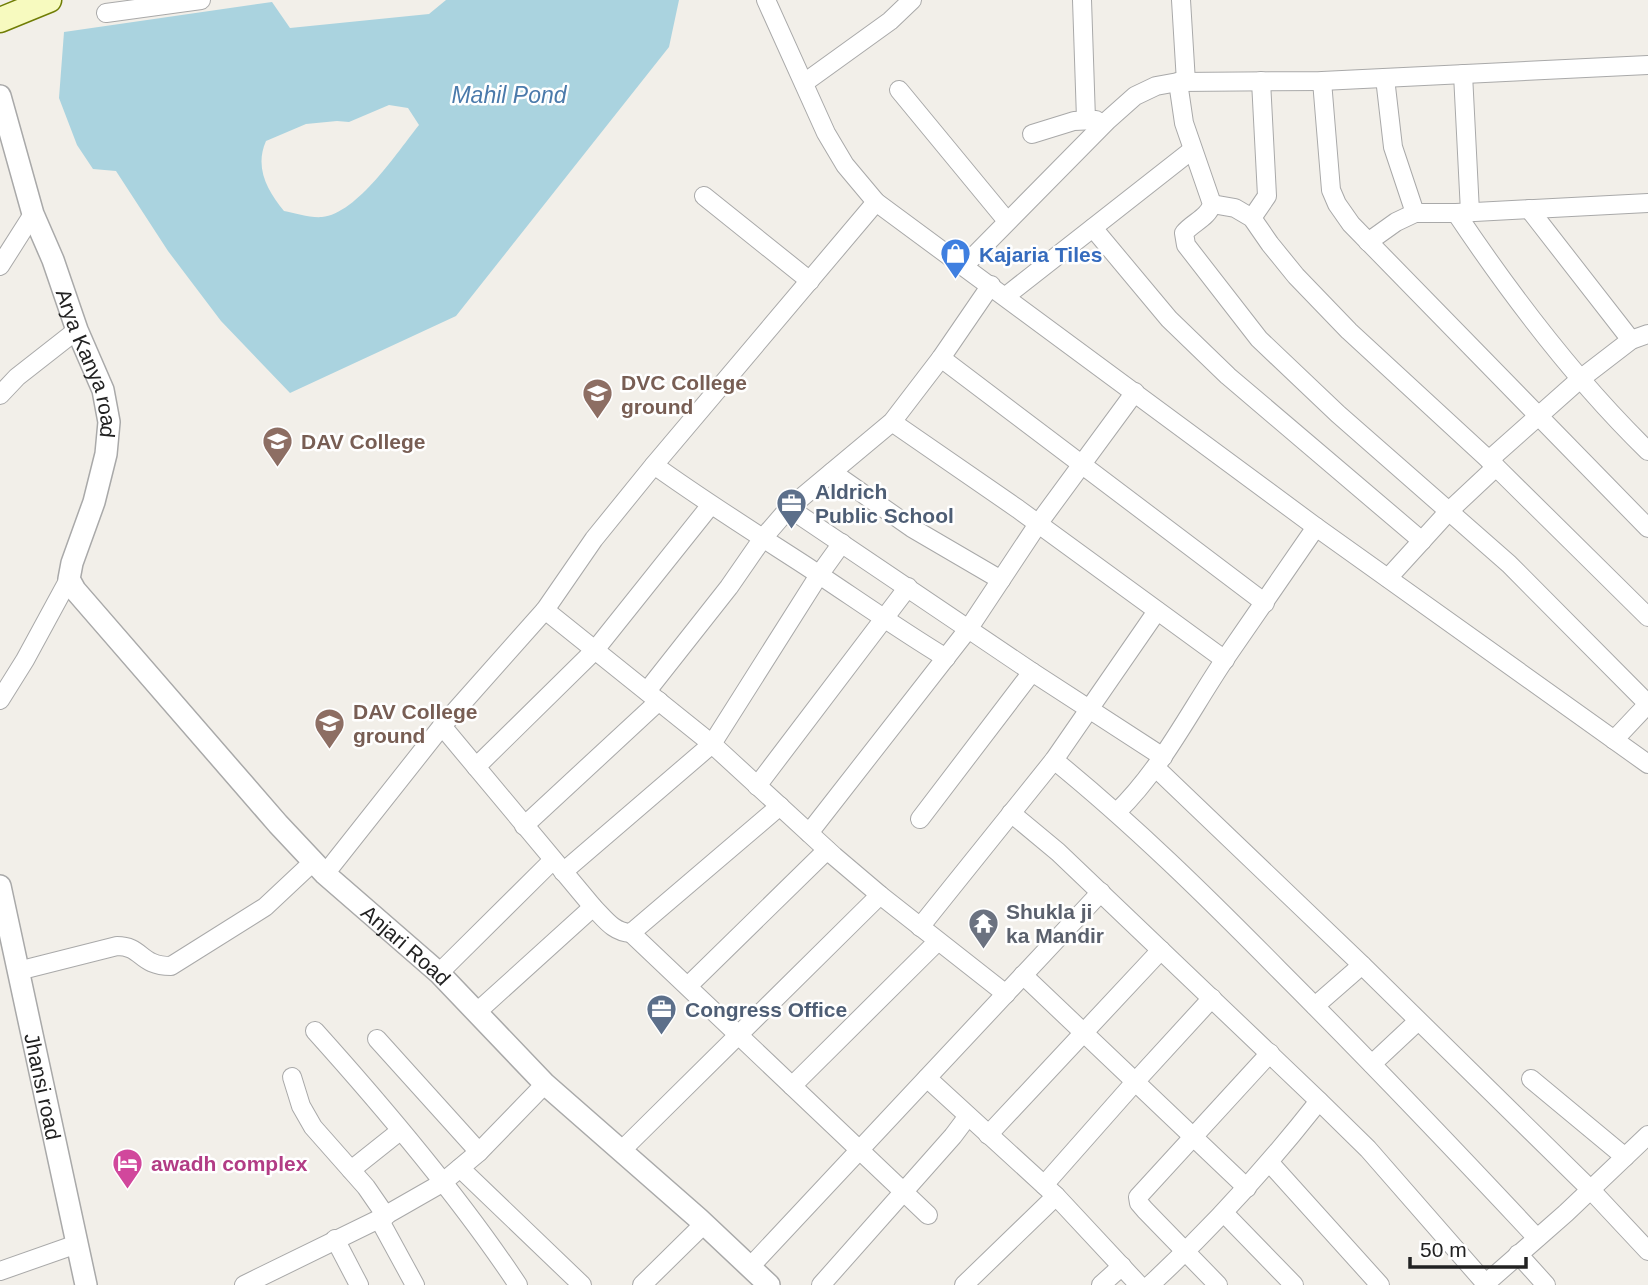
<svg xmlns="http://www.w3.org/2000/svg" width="1648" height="1285" viewBox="0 0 1648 1285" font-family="Arial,sans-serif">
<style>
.water{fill:#aad3df;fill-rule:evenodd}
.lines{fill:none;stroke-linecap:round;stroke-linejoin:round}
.minor-casing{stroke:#a9a9a9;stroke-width:20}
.tertiary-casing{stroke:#a9a9a9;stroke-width:24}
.secondary-casing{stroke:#707d05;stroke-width:27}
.minor{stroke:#fff;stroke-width:18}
.tertiary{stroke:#fff;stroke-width:21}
.secondary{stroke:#f7fabf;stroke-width:24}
.labels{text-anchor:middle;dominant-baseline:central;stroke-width:5;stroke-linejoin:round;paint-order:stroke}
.shop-label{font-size:21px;font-weight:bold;fill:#366cbe;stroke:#fff;text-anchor:start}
.street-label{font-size:21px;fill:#222;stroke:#fff}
.education-label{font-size:21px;font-weight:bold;fill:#785e54;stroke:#fff;text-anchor:start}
.service-label{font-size:21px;font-weight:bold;fill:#4e5e75;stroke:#fff;text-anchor:start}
.worship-label{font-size:21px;font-weight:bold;fill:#5b616d;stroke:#fff;text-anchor:start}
.hotel-label{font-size:21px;font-weight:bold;fill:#b23c85;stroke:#fff;text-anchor:start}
.water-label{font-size:23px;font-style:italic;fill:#4a7aab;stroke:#fff}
</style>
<rect width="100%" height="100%" fill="#f2efe9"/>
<path class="water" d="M446,0H679L669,47L456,316L290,393L221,321L168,251L116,171L93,169L77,145L59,98L64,32L272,2L290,28L429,14ZM389,105L408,108L419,125C398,151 357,214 322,217C310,218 295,213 284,211C268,191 254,168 266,141L306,124L337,121L349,122Z"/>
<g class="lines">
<defs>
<g id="minor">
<path d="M766,0L826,133L845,165L876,202L1316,527L1648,764"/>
<path d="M1082,0L1086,119"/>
<path d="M1181,0L1186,82"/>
<path d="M106,13L201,0"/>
<path d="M1463,74L1470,212"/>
<path d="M1385,78L1393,147L1415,213"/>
<path d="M1322,81L1331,190L1337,204L1351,224L1648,528"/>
<path d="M1178,82L1184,123L1212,204C1208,218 1193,222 1184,233L1186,245L1259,339L1338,414L1509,564L1648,704"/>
<path d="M804,83L890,21L912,0"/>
<path d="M899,90L1007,221"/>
<path d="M1032,134L1074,121L1096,120"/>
<path d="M704,196L810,281"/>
<path d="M1212,204L1235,208L1252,218L1270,244L1296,276L1349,331L1489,460L1648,617"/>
<path d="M1529,209L1631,340"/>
<path d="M1456,213C1513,298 1575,380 1648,451"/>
<path d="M1252,218L1267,196L1261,81"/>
<path d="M1093,228L1169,319L1228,376L1422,541"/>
<path d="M1368,242L1396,222L1415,213H1456L1648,203"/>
<path d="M0,266L33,214"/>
<path d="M964,266L1108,120L1135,96L1156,86L1178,82L1322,81L1648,65"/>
<path d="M1006,296L1192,150"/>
<path d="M941,358L1265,603"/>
<path d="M0,395L17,377L77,330"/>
<path d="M892,422L1018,509L1225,660"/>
<path d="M1489,460L1579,380L1631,340L1648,334"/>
<path d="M654,465C704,501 755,533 806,566C853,597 898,629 946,658"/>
<path d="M832,472L912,528L1001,580"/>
<path d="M789,508L1032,672L1163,757"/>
<path d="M1388,578L1449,511L1496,467"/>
<path d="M545,610L712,744L834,856L880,895L1006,994"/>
<path d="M647,691L729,587L763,538L789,508L892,422L941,358L991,285"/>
<path d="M0,700L25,660L69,579"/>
<path d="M442,726L593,907C605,919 613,932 631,933L780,806"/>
<path d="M1614,740L1648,704"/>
<path d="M1054,760C1134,825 1207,897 1279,970C1367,1058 1452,1147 1537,1238"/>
<path d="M476,767L595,650L710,506"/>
<path d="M1156,768L1362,965L1590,1189L1648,1251"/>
<path d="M757,786L908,587"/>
<path d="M1117,812C1162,768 1190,711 1225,659C1255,615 1286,571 1316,527"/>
<path d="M1011,813L1058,852L1319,1101L1368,1149L1486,1284"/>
<path d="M920,819L1032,672"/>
<path d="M524,826L659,701"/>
<path d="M809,833L969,628L1038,524L1135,392"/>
<path d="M563,872L712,744L819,575L842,543"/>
<path d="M325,874L442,726L545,610L594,539L654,465L876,202"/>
<path d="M920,927L1054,760L1157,611"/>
<path d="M631,933L928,1215"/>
<path d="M18,971L117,946C143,946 139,966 171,966L265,907L313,862"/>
<path d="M439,973L553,860"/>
<path d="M1023,975L1247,1188"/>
<path d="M688,986L827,850"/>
<path d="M1315,1006L1362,965"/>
<path d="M477,1012L593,907"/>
<path d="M315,1031C386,1110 459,1196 518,1285"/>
<path d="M377,1039L479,1152"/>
<path d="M1372,1064L1418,1021"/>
<path d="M292,1077L301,1106L313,1127L366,1187L386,1216"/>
<path d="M927,1078L1056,1196L1139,1285"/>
<path d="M1531,1079L1625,1157"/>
<path d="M792,1086L937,942"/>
<path d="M988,1135L1161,950"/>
<path d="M621,1151L880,895"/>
<path d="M1270,1163L1380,1285"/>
<path d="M460,1168L582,1285"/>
<path d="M351,1170L400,1131"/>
<path d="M1044,1185L1135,1082L1212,998"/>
<path d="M1224,1213L1294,1285"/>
<path d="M379,1219L415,1285"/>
<path d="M335,1239L359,1285"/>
<path d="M1518,1254L1546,1285"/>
<path d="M750,1267L1101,892"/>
<path d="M0,1271L77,1244"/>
<path d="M244,1285L379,1219L442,1183L479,1152L545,1084"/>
<path d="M642,1285L704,1224"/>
<path d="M821,1285L953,1136L968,1116"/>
<path d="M964,1285L1056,1196"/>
<path d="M1101,1285L1122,1266"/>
<path d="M1150,1285C1212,1228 1267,1167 1319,1101"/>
<path d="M1218,1285L1145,1210L1139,1203L1138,1197L1270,1053"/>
<path d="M1484,1285L1566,1213L1648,1135"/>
</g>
<g id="tertiary">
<path id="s1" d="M0,96L33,214L53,260L77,330L103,390L109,422L106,454L94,502L72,563L69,579L75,590L278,824L325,874L439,973L545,1084L699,1219L769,1285"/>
<path id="s2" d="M0,886L86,1285"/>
</g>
<path id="secondary" d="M0,20L49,0"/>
</defs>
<use href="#minor" class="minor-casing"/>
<use href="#tertiary" class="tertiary-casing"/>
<use href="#secondary" class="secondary-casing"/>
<use href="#minor" class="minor"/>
<use href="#tertiary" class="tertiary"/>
<use href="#secondary" class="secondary"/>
</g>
<defs>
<symbol id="shop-pin" viewBox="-11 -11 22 30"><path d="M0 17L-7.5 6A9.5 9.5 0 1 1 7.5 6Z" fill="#3f7fe0" stroke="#fff"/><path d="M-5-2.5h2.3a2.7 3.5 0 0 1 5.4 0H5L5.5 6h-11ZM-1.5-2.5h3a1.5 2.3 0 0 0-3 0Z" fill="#fff"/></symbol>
<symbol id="university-pin" viewBox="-11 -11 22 30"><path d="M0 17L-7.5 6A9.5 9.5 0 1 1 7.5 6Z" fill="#8d6e63" stroke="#fff"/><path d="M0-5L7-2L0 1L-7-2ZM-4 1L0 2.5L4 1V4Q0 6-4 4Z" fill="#fff"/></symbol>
<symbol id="office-pin" viewBox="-11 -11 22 30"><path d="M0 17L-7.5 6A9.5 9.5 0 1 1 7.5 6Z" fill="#5c6f8a" stroke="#fff"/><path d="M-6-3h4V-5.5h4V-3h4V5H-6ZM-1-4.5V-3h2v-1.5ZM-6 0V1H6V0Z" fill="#fff"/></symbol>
<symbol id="temple-pin" viewBox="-11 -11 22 30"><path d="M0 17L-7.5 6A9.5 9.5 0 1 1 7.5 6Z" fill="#6b7280" stroke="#fff"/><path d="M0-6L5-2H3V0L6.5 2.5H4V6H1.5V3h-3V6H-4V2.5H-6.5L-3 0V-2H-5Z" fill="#fff"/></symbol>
<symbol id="hotel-pin" viewBox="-11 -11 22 30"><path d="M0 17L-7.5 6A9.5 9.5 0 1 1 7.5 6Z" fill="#d1479c" stroke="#fff"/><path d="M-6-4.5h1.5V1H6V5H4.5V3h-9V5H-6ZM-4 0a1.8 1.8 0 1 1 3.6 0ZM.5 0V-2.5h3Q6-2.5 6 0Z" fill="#fff"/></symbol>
</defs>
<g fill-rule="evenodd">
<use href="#shop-pin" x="938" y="236" width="35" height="47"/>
<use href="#university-pin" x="580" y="376" width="35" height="47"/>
<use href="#university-pin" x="260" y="424" width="35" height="47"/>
<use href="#office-pin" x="774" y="486" width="35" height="47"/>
<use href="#university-pin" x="312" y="706" width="35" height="47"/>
<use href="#temple-pin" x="966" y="906" width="35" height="47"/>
<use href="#office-pin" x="644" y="992" width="35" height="47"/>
<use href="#hotel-pin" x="110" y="1146" width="35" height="47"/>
</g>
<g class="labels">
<g class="shop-label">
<text x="979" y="254">Kajaria Tiles</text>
</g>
<g class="street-label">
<text stroke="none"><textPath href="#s1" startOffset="282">Arya Kanya road</textPath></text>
<text stroke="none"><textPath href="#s1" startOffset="1006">Anjari Road</textPath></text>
<text stroke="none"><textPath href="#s2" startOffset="205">Jhansi road</textPath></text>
</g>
<g class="education-label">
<text x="621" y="382">DVC College<tspan x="621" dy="24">ground</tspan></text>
<text x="301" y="441">DAV College</text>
<text x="353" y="711">DAV College<tspan x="353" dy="24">ground</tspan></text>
</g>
<g class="service-label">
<text x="815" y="491">Aldrich<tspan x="815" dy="24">Public School</tspan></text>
<text x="685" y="1009">Congress Office</text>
</g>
<g class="worship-label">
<text x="1006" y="911">Shukla ji<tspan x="1006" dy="24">ka Mandir</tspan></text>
</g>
<g class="hotel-label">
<text x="151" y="1163">awadh complex</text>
</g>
<g class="water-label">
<text x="509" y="95">Mahil Pond</text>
</g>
</g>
<path d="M1410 1257v10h116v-10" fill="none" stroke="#222222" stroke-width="3.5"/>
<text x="1420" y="1257" font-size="21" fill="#222222" stroke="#ffffff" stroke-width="5" paint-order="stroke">50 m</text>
</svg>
